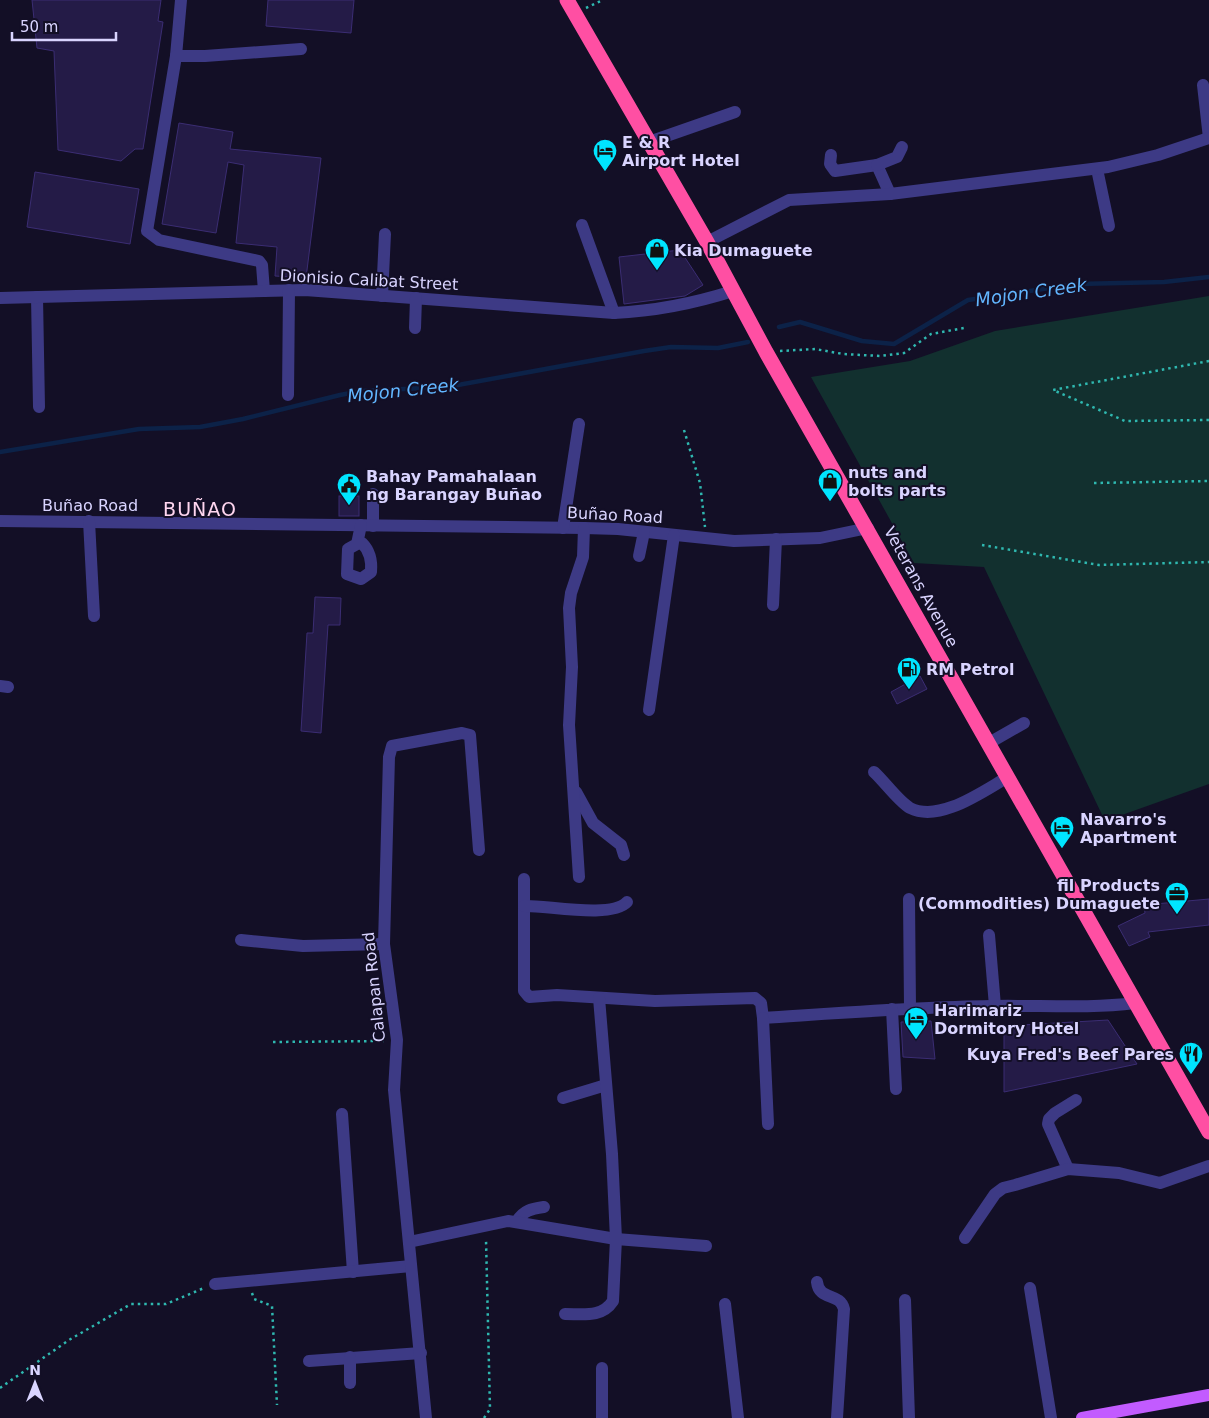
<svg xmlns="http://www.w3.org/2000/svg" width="1209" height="1418" viewBox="0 0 1209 1418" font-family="'DejaVu Sans',sans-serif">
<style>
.green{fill:#12302f}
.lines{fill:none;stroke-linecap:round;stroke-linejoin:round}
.stream{stroke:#0c2248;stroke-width:4.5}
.building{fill:#241b47;stroke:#3b2d73}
.path{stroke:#2fb8b0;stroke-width:2.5;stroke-dasharray:2.5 4;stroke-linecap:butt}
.minor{stroke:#3d3a85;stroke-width:12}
.major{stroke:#c25bff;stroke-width:12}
.highway{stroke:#ff4fa3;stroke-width:15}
.labels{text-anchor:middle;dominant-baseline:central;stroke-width:4;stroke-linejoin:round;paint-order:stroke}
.poi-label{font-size:16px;font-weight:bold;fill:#d9d4ff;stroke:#130f26;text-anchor:start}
.street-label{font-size:16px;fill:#d9d4ff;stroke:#130f26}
.water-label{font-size:18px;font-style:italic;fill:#62b6ff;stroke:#130f26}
.quarter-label{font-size:19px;letter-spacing:1px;fill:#ffd6f0;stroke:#130f26}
</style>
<rect width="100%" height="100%" fill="#130f26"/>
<path class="green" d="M1209,296V784L1105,821L984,567L914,563L811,377L910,361L995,331Z"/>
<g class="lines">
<g class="stream">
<path d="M779,327L800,322L862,341L894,344L968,300L1077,284L1164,282L1209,277"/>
<path d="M0,452L139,429L200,427L243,419L340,395L361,391L447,387L644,351L671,347L718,348L748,342"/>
</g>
</g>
<g class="building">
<path d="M32,0H161L158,21L163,22L143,149H135L121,161L58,150L54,51L37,48Z"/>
<path d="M268,0H354L351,33L266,26Z"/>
<path d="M179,123L233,132L230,149L321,158L306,278L275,276L277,247L236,243L244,165L228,162L216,233L162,224Z"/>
<path d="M35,172L139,189L130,244L27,227Z"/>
<path d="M680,250L703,285L685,296L624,304L619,257Z"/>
<rect x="339" y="496" width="20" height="20"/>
<path d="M315,597L341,598L340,625H328L321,733L301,731L307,633H313Z"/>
<path d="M920,676L927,689L897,704L891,692Z"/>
<path d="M1209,899V925L1148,932L1150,937L1129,946L1118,926L1145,913L1144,905Z"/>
<path d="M1108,1020L1137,1064L1004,1092V1026Z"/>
<path d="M931,1021L935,1059L903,1057L901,1022Z"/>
</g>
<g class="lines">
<g class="path">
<path d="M586,8L603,0"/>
<path d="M780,351L815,349L843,354L880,356L904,353L931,334L964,328"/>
<path d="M1209,361L1053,390L1125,421L1209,420"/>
<path d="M684,430L700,483L705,527"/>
<path d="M1094,483L1209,481"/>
<path d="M982,545L1099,565L1209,562"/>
<path d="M273,1042L384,1041"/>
<path d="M252,1293L254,1299L272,1306L277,1405"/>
<path d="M0,1388L69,1340L131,1304H166L204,1288"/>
<path d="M484,1418L490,1409L486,1239"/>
</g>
<g class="minor">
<path d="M176,56L181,0"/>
<path d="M1203,85L1209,138"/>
<path d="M649,142L735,112"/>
<path d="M831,155L830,164L835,171L877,165L890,194"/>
<path d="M877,165L897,157L902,147"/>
<path d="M1097,169L1109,226"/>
<path d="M582,225L614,313"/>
<path d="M707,242L789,200L890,194L1108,167L1158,155L1209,138"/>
<path d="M264,291L262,265L259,261L159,240L147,231L176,56H205L301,49"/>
<path d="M382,296L385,234"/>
<path d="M37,297L39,407"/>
<path d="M0,298L305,290L614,313C657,311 692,304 733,291"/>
<path d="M415,328L416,298"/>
<path d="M288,395L289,290"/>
<path d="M373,494V526"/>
<path d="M0,521L584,528L618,529L734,541L820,538L868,528"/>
<path d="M89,521L94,616"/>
<path d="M563,528L579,424"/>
<path d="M357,544L362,543C370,551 372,561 371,572L361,579L347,574L348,549L357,544L361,525"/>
<path d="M639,556L644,532"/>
<path d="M773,605L776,539"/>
<path d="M0,686L8,687"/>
<path d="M649,710L674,535"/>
<path d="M989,743L1024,723"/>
<path d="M874,772C884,781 899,802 910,808C940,823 983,791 1008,777"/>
<path d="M576,792L593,823L621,845L624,855"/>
<path d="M579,877L569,725L572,667L569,608L571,593L583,557L584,528"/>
<path d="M524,879V991L529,997L557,995L655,1001L755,998L761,1003L763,1018C839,1013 915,1007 991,1006C1040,1005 1087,1009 1135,1003"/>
<path d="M909,899L910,1008"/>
<path d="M524,906C546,905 611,919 627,902"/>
<path d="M989,935L995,1006"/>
<path d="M241,940L303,946L384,944"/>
<path d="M892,1009L896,1089"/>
<path d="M763,1018L768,1124"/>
<path d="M563,1098L606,1085"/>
<path d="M342,1114L353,1272"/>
<path d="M1068,1169L1048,1124L1049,1119L1055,1113L1076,1100"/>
<path d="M517,1221C524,1210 531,1209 544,1207"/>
<path d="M965,1238L995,1194L1003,1188L1015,1185L1068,1169L1119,1173L1160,1183L1209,1166"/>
<path d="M409,1242L508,1221L616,1239L706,1246"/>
<path d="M817,1282C819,1301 840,1292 844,1309L837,1418"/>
<path d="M215,1284L411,1266"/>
<path d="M1030,1288L1051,1418"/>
<path d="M905,1300L909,1418"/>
<path d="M725,1304L738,1418"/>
<path d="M565,1314C583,1314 602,1318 613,1301L616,1239L612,1154L599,998"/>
<path d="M309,1361L421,1353"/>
<path d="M602,1368V1418"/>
<path d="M350,1383V1357"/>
<path d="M426,1418L394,1090L397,1040L384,944L389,757L392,746L462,733L470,735L479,850"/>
</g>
<path class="major" d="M1082,1418L1209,1395"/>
<path class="highway" d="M567,0L707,242L766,352L1209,1132"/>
</g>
<defs>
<symbol id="hotel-pin" viewBox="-11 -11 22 30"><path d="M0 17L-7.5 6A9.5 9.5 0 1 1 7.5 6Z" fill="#00e5ff" stroke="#130f26"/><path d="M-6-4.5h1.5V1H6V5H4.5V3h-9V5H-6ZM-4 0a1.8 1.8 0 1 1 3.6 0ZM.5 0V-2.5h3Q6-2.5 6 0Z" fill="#111"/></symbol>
<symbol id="shop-pin" viewBox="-11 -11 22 30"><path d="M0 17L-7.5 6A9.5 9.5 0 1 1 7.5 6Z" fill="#00e5ff" stroke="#130f26"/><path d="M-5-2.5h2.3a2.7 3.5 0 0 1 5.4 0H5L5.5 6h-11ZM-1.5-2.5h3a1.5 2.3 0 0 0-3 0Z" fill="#111"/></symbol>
<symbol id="civic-pin" viewBox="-11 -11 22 30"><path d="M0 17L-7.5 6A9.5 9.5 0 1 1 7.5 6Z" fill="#00e5ff" stroke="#130f26"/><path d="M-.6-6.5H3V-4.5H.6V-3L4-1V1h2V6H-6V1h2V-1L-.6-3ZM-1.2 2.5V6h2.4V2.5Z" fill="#111"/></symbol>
<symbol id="fuel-pin" viewBox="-11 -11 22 30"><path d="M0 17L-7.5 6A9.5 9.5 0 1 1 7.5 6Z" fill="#00e5ff" stroke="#130f26"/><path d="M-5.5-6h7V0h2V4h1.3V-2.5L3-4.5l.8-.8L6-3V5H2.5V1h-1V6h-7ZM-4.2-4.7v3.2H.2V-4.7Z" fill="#111"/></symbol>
<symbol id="office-pin" viewBox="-11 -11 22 30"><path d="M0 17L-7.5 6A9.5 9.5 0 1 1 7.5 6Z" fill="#00e5ff" stroke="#130f26"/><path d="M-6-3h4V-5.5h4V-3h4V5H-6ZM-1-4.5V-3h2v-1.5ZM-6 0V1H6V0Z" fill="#111"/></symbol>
<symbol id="restaurant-pin" viewBox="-11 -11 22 30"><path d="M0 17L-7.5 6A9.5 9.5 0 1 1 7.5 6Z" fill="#00e5ff" stroke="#130f26"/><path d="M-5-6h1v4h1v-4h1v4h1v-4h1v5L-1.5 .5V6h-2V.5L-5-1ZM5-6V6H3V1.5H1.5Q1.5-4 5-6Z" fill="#111"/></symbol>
</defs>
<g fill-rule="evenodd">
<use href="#hotel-pin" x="591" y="137" width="28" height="38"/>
<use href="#shop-pin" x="643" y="236" width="28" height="38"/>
<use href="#shop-pin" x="816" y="467" width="28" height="38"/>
<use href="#civic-pin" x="335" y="471" width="28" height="38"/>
<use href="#fuel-pin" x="895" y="655" width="28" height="38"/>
<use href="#hotel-pin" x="1048" y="814" width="28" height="38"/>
<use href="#office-pin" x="1163" y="880" width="28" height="38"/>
<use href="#hotel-pin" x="902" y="1005" width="28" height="38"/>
<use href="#restaurant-pin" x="1177" y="1040" width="28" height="38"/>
</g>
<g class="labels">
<g class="poi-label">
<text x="622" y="142">E &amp; R<tspan x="622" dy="18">Airport Hotel</tspan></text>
<text x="674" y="250">Kia Dumaguete</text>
<text x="848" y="472">nuts and<tspan x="848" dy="18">bolts parts</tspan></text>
<text x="366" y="476">Bahay Pamahalaan<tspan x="366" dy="18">ng Barangay Buñao</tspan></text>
<text x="926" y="669">RM Petrol</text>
<text x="1080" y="819">Navarro's<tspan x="1080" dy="18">Apartment</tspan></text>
<text x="1160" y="885" text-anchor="end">fil Products<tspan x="1160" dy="18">(Commodities) Dumaguete</tspan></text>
<text x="934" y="1010">Harimariz<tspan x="934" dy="18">Dormitory Hotel</tspan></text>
<text x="1174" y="1054" text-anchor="end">Kuya Fred's Beef Pares</text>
</g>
<g class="street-label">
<text transform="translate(369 280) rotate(3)">Dionisio Calibat Street</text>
<text x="90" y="505">Buñao Road</text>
<text transform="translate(615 515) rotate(3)">Buñao Road</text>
<text transform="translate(921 587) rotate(61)">Veterans Avenue</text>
<text transform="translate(374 987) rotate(-96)">Calapan Road</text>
</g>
<g class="water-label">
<text transform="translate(1031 292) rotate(-8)">Mojon Creek</text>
<text transform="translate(403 390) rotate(-6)">Mojon Creek</text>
</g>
<g class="quarter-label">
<text x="200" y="509">BUÑAO</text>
</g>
</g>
<g transform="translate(35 1383)" stroke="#130f26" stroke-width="4" paint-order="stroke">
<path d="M0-4L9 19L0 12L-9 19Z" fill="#d9d4ff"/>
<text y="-8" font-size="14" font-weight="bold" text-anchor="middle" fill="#d9d4ff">N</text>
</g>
<path d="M12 32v8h104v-8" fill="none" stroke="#d9d4ff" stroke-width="2.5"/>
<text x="20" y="32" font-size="15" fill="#d9d4ff" stroke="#130f26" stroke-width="4" paint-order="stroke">50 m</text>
</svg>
